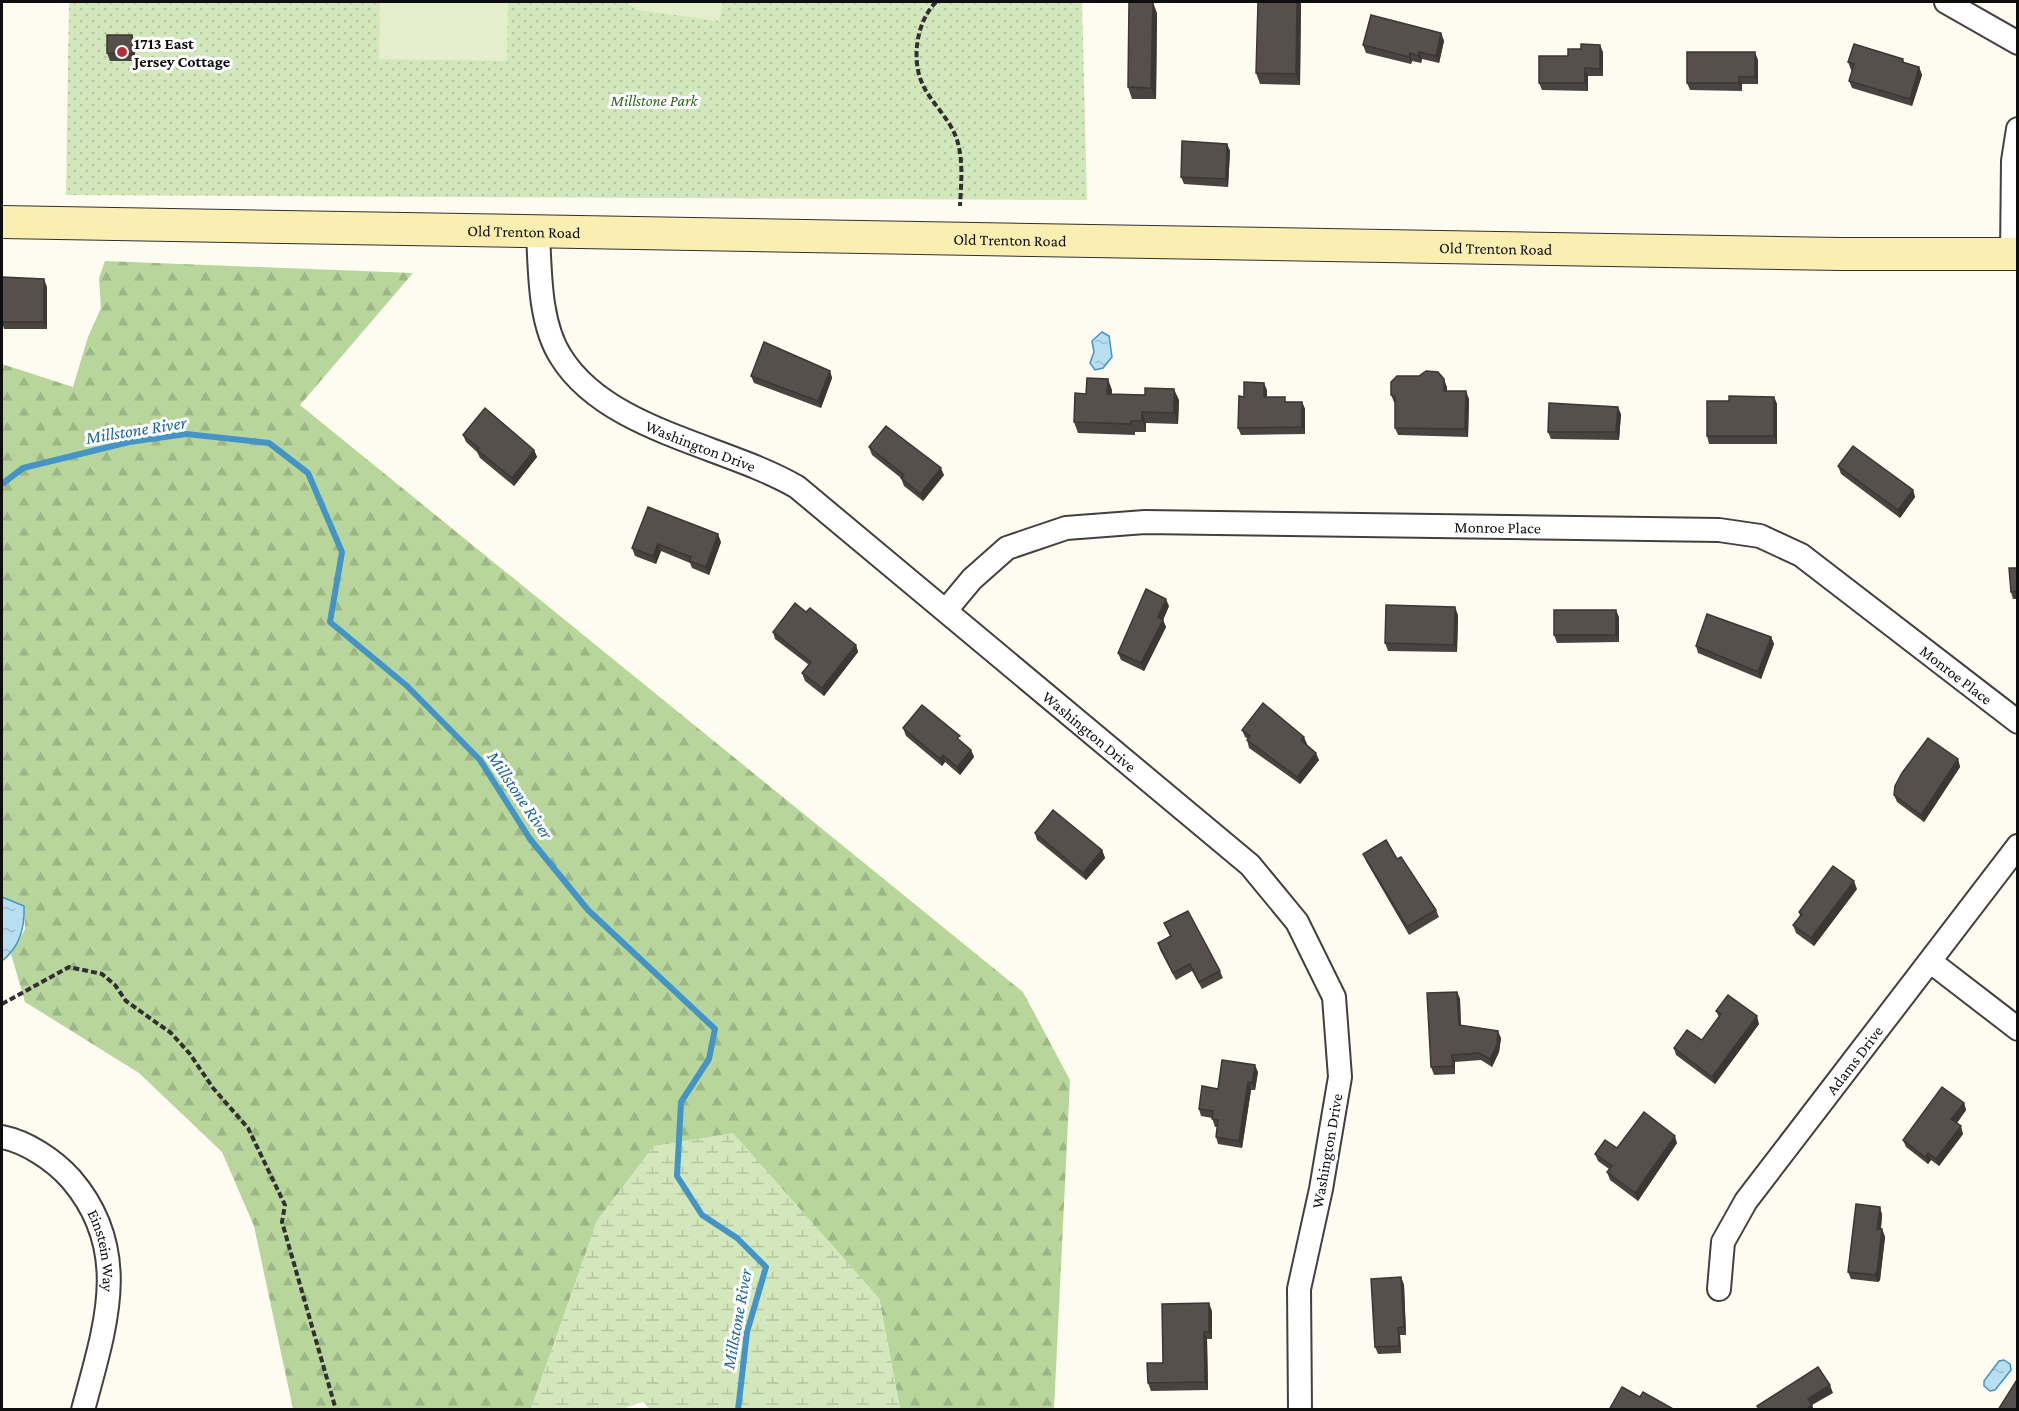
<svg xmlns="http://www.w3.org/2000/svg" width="2019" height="1411" viewBox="0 0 2019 1411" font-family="'Crimson Pro',serif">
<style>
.forest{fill:url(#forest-firs)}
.wetland{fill:url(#wetland-marsh)}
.park{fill:url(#park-dots)}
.pitch{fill:#e4eecd}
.water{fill:url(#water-ripples);stroke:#4495c5;stroke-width:1.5}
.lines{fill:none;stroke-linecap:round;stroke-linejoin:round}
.stream{stroke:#4495c5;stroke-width:6}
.street-casing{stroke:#414141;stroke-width:26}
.secondary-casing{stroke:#303030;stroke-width:34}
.path{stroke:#303030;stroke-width:4;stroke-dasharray:6 3;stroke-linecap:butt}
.street{stroke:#fff;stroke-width:22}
.secondary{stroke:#faefb0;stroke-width:32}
.wall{fill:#4a4440}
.shaded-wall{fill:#3c3734}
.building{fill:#564f4b;stroke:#3c3734;stroke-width:1.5}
.poi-dot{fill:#b52f3a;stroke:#fff;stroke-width:2}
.labels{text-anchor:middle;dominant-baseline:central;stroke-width:6;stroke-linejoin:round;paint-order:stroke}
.poi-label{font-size:16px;font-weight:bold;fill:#0e0e0e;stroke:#fff;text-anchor:start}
.park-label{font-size:16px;font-style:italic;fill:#326222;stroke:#fff}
.street-label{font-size:16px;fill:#0e0e0e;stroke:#fff}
.water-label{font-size:18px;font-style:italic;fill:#1f6798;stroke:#fff}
</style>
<defs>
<pattern id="forest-firs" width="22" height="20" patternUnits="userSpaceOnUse" patternTransform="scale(1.5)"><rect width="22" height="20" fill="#b8d69c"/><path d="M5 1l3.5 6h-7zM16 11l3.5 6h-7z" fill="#9db685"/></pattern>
<pattern id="wetland-marsh" width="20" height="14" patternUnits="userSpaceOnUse" patternTransform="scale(1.5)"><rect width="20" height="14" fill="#d3e7bc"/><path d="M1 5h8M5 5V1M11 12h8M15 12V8" fill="none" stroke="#b4c5a0"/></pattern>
<pattern id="park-dots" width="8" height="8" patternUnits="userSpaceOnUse" patternTransform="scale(1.5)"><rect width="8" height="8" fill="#d3e7bc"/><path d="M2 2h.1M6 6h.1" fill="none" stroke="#b4c5a0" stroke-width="1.8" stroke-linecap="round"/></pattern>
<pattern id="water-ripples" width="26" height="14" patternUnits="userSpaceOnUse" patternTransform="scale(1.5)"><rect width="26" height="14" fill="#b8def2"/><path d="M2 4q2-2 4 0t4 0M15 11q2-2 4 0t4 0" fill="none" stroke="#9dbdce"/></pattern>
</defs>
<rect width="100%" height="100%" fill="#fefbf0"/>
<path class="forest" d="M105,261L413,273L300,405L1023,992L1070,1080L1054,1409H900L879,1298L654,1146L597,1221L531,1409H293L254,1226L222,1152L139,1073L25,1002L11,954L25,929L24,906L2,897V364L73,387L88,337L101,308L99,278Z"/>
<path class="wetland" d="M733,1133L879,1298L900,1409L650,1410L643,1402L622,1409H531L597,1221L654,1146Z"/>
<path class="park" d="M69,2H1082L1087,200L66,195Z"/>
<g class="pitch">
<path d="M380,2H508L507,61L379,59Z"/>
<path d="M625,2H722L720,21L637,10Z"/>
</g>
<g class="water">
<path d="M1102,332L1109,336L1112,357L1103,368L1095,370L1090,363L1094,352L1092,341Z"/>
<path d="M2,897L24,906C25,928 20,947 2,961Z"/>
<path d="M2004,1360L2010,1364L2011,1370L1995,1390L1990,1391L1984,1386V1381L1999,1361Z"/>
</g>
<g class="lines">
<path class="stream" d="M2,484L23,468L129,442L186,434L269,443L308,473L342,552L330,622L407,686L480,760L530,839L588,910L715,1029L709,1059L681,1102L677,1176L702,1215L737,1238L766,1267L747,1332L738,1410"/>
<defs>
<g id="street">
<path d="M1946,2L2018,43"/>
<path id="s1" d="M538,232C540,271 539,323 561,357C607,431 725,445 797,487L1250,865L1297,922L1334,997L1340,1077L1321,1189L1299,1289L1300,1410"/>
<path d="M2012,254L2013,161L2018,129"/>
<path id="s2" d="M947,609L972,579L1007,548L1066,528L1145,522L1719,530L1760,536L1801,555L2018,722"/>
<path d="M1931,962L2018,1029"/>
<path id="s3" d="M2,1137C27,1142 54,1160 71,1179C133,1251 105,1327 83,1410"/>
<path id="s4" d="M1719,1289L1723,1242L1746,1201L2018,846"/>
</g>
<g id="secondary">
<path id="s5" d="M2,222L1841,254H2018"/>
</g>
</defs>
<use href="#street" class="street-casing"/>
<use href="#secondary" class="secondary-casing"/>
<g class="path">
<path d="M936,2C917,21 911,58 922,83C929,100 949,118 956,137C964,159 961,184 960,206"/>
<path d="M2,1004L69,967L102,974L115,985L126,1001L171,1033L190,1054L213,1088L248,1128L285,1205L282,1222L336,1410"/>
</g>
<use href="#street" class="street"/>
<use href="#secondary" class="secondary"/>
</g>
<g class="wall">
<path d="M1301,2L1300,85L1260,84L1256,73Z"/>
<path d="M1157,13L1156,99H1132L1128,87Z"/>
<path d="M1441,33L1444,41L1439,63L1422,59L1421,63L1412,61L1411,64L1366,53L1363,45Z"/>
<path d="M135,43V61H110L107,53Z"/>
<path d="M1603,52V76H1588V91L1542,90L1539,83L1568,56Z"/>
<path d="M1903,59L1904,62L1919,67L1922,75L1912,106L1852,88L1849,81L1852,70H1851L1848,62Z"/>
<path d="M1758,60V84H1742V91L1690,90L1687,83Z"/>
<path d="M1227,144L1230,151L1228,187L1184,184L1181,177Z"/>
<path d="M47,287V329H4L2,322Z"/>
<path d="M830,371L832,378L821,408L754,383L751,376Z"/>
<path d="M1447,387V391L1469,399L1468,437L1398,435L1395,428V403L1394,402L1391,395Z"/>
<path d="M1112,390V394L1179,400L1178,424L1146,423V432H1135V435L1078,433L1074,422L1086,394Z"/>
<path d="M1267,390V397L1287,402H1302L1305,409V434L1241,435L1238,428L1244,397Z"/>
<path d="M1774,397L1777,404V444H1709L1707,436L1729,401Z"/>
<path d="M1621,414L1619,440L1551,439L1548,432Z"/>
<path d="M463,435L534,450L537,457L514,486L480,458L477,452L466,442Z"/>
<path d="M869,447L944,475L923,501L904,486L901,478L872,455Z"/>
<path d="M1838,466L1913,490L1915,497L1900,518L1841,474Z"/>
<path d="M648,507L721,542L709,575L692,568L690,563L661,551L656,564L635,556L632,548Z"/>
<path d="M2018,568V599H2013L2011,592Z"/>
<path d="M1169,606L1163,620L1166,627L1144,671L1121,660L1118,653Z"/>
<path d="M806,612L856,645L858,652L824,696L805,681L802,673L809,665L775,639L773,632Z"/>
<path d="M1458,615L1457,652L1388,651L1385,643Z"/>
<path d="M1619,617V642L1557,643L1554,635Z"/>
<path d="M1771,637L1774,644L1761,679L1698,653L1696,646Z"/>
<path d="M903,728L962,742L971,750L974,757L960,775L945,762L942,766L906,736Z"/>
<path d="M1242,730L1304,737L1306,745L1319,760L1300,784L1249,748L1247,740L1248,739L1245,737Z"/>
<path d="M1958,759L1960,767L1924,822L1897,802L1894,795Z"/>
<path d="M1035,833L1102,850L1105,858L1086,880L1037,840Z"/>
<path d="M1363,854L1397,859L1436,910L1439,917L1409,935L1366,861Z"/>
<path d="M1857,889L1814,946L1796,933L1793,925L1800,916L1799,912Z"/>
<path d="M1164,923L1220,971L1223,978L1202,989L1192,971L1176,980L1160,950L1158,943L1170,936Z"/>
<path d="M1457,992L1460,999L1461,1025L1501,1038L1499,1052L1492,1067L1481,1060L1455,1062V1074L1434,1075L1431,1067Z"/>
<path d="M1716,1011L1759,1024L1715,1084L1676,1055L1674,1048L1702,1040L1719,1017Z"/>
<path d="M1258,1072L1255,1090H1251L1242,1148L1218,1144L1216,1137L1217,1127H1215L1212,1118L1201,1116L1199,1109L1218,1089Z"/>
<path d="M1964,1103L1966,1110L1957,1123L1963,1134L1939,1166L1931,1160L1928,1164L1906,1147L1903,1140Z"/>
<path d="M1677,1143L1638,1201L1610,1180L1607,1172L1609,1169L1598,1161L1595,1154L1617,1148Z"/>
<path d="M1880,1207L1882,1215L1881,1229H1882L1885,1237L1880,1280L1878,1282L1851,1279L1848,1272Z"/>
<path d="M1401,1277L1404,1285L1406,1335H1400L1401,1353L1378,1354L1375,1347Z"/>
<path d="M1212,1311V1339H1207L1208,1390L1151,1391L1148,1383L1163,1363Z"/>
</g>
<g class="shaded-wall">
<path d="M1153,2L1157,13L1156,99L1151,88Z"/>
<path d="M1297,2H1301L1300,85L1296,74Z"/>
<path d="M1441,33L1444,41L1439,63L1436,56Z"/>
<path d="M132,35L135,43V61L132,54Z"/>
<path d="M1600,45L1603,52V76L1600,69Z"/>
<path d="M1419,52L1422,59L1421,63L1418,56Z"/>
<path d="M1755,52L1758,60V84L1755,77Z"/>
<path d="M1410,53L1412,61L1411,64L1409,57Z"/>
<path d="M1919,67L1922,75L1912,106L1910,99Z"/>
<path d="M1585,68L1588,76V91L1585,83Z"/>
<path d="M1739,77L1742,84V91L1739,83Z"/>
<path d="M1227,144L1230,151L1228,187L1226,179Z"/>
<path d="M44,279L47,287V329L44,322Z"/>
<path d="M830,371L832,378L821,408L818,401Z"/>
<path d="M1108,379L1112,390L1111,405L1107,394Z"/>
<path d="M1444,379L1447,387V398L1444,391Z"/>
<path d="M1264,383L1267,390L1266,404L1264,397Z"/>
<path d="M1174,389L1179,400L1178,424L1174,413Z"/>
<path d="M1466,391L1469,399L1468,437L1465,429Z"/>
<path d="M1774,397L1777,404V444L1774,436Z"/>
<path d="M1302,402L1305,409V434L1302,427Z"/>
<path d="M1618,407L1621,414L1619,440L1616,432Z"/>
<path d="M1142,412L1146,423V432L1142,421Z"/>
<path d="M534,450L537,457L514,486L512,478Z"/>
<path d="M941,468L944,475L923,501L920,494Z"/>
<path d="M1913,490L1915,497L1900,518L1898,510Z"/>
<path d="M718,534L721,542L709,575L706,567Z"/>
<path d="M658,544L661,551L656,564L653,556Z"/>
<path d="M1166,599L1169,606L1163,620L1166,627L1144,671L1141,663L1158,617Z"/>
<path d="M1455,607L1458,615L1457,652L1454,645Z"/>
<path d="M1616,610L1619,617V642L1616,635Z"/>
<path d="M1771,637L1774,644L1761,679L1758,672Z"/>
<path d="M856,645L858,652L824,696L822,688Z"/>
<path d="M1304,737L1307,744L1304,748L1301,740Z"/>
<path d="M971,750L974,757L960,775L957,767Z"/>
<path d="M1316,753L1319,760L1300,784L1297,777Z"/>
<path d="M943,755L945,762L942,766L940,759Z"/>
<path d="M1958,759L1960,767L1924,822L1921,815Z"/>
<path d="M1102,850L1105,858L1086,880L1083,873Z"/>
<path d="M1854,881L1857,889L1814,946L1811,938Z"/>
<path d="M1457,992L1460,999L1461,1032L1459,1025Z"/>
<path d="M1757,1016L1759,1024L1715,1084L1712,1077Z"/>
<path d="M1498,1031L1501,1038L1499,1052L1492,1067L1490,1059Z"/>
<path d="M1452,1055L1455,1062V1074L1453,1066Z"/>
<path d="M1255,1065L1258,1072L1255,1090L1252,1083Z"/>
<path d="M1248,1082L1251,1090L1242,1148L1239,1141Z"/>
<path d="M1964,1103L1966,1110L1954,1127L1951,1119Z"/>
<path d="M1961,1126L1963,1134L1939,1166L1936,1159Z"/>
<path d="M1675,1136L1677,1143L1638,1201L1635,1193Z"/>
<path d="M1928,1153L1931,1160L1928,1164L1925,1157Z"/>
<path d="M1880,1207L1882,1215L1880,1236L1877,1229Z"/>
<path d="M1882,1229L1885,1237L1880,1280L1878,1282L1875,1275Z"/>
<path d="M1401,1277L1404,1285L1406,1335L1404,1327Z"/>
<path d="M1209,1303L1212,1311V1339L1209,1332Z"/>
<path d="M1398,1328L1400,1335L1401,1353L1399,1346Z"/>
<path d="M1204,1332L1207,1339L1208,1390L1205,1382Z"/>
<path d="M1830,1385L1833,1393L1812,1405L1814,1410H1805L1808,1399Z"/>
</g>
<g class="building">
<path d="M1129,2H1153L1151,88L1128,87Z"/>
<path d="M1258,2H1297L1296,74L1256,73Z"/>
<path d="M1371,15L1441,33L1436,56L1419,52L1418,56L1410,53L1409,57L1363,45Z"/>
<path d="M107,35H132V54L107,53Z"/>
<path d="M1581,44L1600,45V69L1585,68V83H1539V56H1568V49H1581Z"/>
<path d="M1854,44L1903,59L1902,62L1919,67L1910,99L1849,81L1854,64L1848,62Z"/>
<path d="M1687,52H1755V77H1739V83H1687Z"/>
<path d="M1182,141L1227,144L1226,179L1181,177Z"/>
<path d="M2,277L44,279V322H2Z"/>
<path d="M764,342L830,371L818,401L751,376Z"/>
<path d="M1426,371L1438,372L1444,379V391H1466L1465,429L1395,428V396L1391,395V382L1397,376H1419Z"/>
<path d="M1087,378L1108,379L1107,394L1145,395V388L1174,389V413L1142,412V421H1131V424L1074,422L1075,393L1086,394Z"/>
<path d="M1244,382L1264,383V397H1285V402H1302V427L1238,428L1239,396L1244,397Z"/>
<path d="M1729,396L1774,397V436H1707V401H1729Z"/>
<path d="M1549,403L1618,407L1616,432H1548Z"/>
<path d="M485,408L534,450L512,478L477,450L479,448L463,435Z"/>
<path d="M886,426L941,468L920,494L901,478L904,475L869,447Z"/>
<path d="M1853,446L1913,490L1898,510L1838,466Z"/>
<path d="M648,507L718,534L706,567L689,561L691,557L658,544L653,556L632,548Z"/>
<path d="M2009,568H2018V591L2011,592Z"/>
<path d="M1146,589L1166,599L1158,617L1163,620L1141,663L1118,653Z"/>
<path d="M795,603L806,612L810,608L856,645L822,688L802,673L811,662L773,632Z"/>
<path d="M1386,605L1455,607L1454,645L1385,643Z"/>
<rect x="1554" y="610" width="62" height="25"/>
<path d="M1707,614L1771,637L1758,672L1696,646Z"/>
<path d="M1263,703L1304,737L1301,740L1316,753L1297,777L1247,740L1250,736L1242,730Z"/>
<path d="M922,705L960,736L957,738L971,750L957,767L943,755L940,759L903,728Z"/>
<path d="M1928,738L1958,759L1921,815L1894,795L1895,786L1902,773Z"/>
<path d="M1053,810L1102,850L1083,873L1035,833Z"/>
<path d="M1386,840L1397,859L1401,857L1436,910L1407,927L1363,854Z"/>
<path d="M1833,866L1854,881L1811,938L1793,925L1802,914L1799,912Z"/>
<path d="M1188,911L1220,971L1199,982L1190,964L1173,973L1158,943L1171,936L1164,923Z"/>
<path d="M1457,992L1459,1025L1498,1031L1497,1045L1490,1059L1479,1053L1452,1055L1453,1066L1431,1067L1427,993Z"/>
<path d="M1728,995L1757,1016L1712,1077L1674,1048L1687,1030L1702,1040L1721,1014L1716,1011Z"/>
<path d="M1222,1060L1255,1065L1252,1083L1248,1082L1239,1141L1216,1137L1218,1120L1212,1119L1213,1111L1199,1109L1202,1086L1218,1089Z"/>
<path d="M1942,1087L1964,1103L1951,1119L1961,1126L1936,1159L1928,1153L1925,1157L1903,1140Z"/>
<path d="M1644,1112L1675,1136L1635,1193L1607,1172L1612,1166L1595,1154L1605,1140L1617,1148Z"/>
<path d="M1856,1204L1880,1207L1877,1229H1882L1877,1272L1875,1275L1848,1272Z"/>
<path d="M1401,1277L1404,1327L1398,1328L1399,1346L1375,1347L1371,1279Z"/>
<path d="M1209,1303V1332H1204L1205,1382L1148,1383L1147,1363H1163L1162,1304Z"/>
<path d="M1818,1367L1830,1385L1808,1399L1812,1405L1805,1410H1760L1757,1406Z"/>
<path d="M2018,1378V1410H1998Z"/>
<path d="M1622,1387L1640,1397L1643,1392L1675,1410H1612L1610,1408Z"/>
</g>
<circle class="poi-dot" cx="122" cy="52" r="6"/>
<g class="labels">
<g class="poi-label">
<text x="134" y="43">1713 East<tspan x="134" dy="18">Jersey Cottage</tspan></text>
</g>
<g class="park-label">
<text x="654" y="100">Millstone Park</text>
</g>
<g class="street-label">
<text stroke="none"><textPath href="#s5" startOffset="522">Old Trenton Road</textPath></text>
<text stroke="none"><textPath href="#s5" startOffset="1008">Old Trenton Road</textPath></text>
<text stroke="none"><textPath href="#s5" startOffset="1494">Old Trenton Road</textPath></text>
<text stroke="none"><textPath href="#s1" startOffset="297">Washington Drive</textPath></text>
<text stroke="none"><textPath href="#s2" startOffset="580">Monroe Place</textPath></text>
<text stroke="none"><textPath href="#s2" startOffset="1084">Monroe Place</textPath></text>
<text stroke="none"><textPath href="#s1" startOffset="783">Washington Drive</textPath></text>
<text stroke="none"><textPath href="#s4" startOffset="272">Adams Drive</textPath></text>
<text transform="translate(1327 1151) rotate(-80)">Washington Drive</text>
<text stroke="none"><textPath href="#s3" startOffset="162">Einstein Way</textPath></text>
</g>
<g class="water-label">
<text transform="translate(136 430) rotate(-9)">Millstone River</text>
<text transform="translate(520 795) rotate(56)">Millstone River</text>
<text transform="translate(737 1319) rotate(-80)">Millstone River</text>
</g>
</g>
<rect width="2019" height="1411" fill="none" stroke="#0e0e0e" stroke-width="6"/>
</svg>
